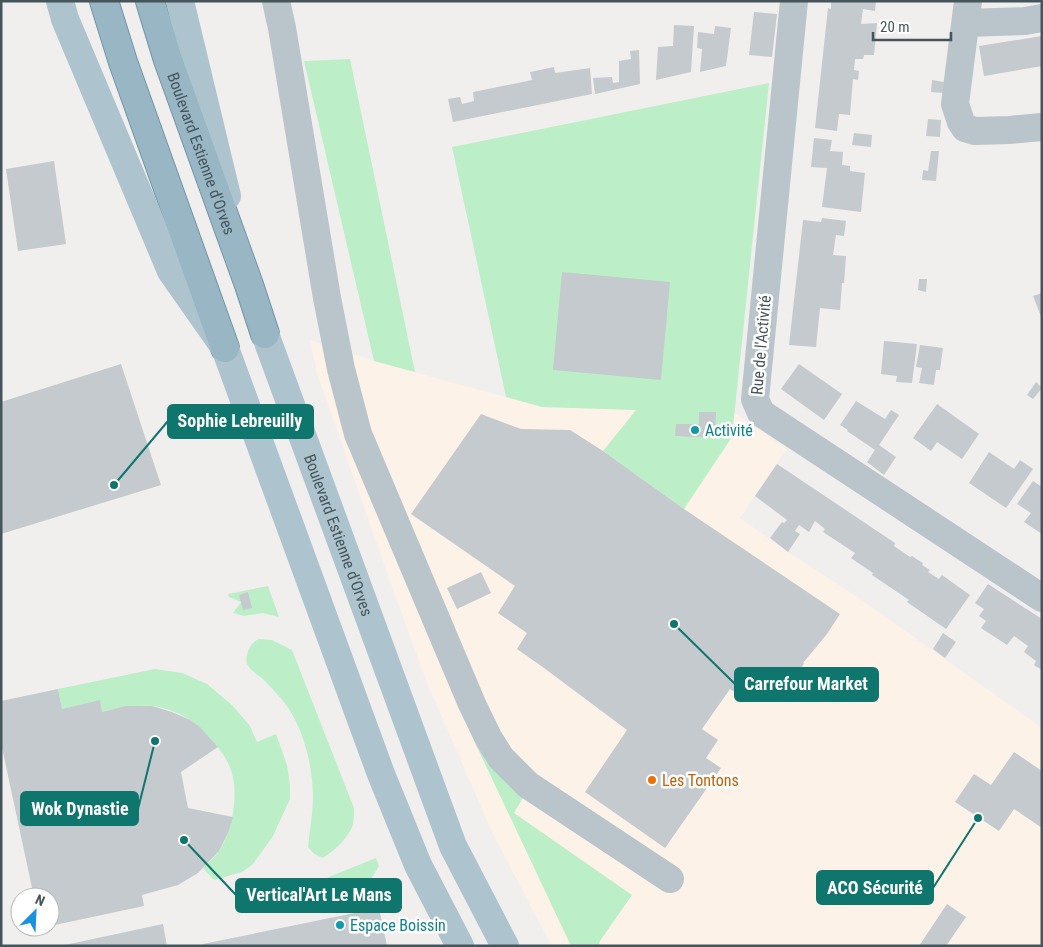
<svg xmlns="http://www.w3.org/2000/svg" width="1043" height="947" viewBox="0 0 1043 947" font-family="'Roboto Condensed',sans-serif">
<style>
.commercial{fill:#fcf2e7}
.green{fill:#bcefc7}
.building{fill:#c5cace}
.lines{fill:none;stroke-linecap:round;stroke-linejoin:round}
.trunk-casing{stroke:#7195a9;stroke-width:30}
.minor{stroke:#b9c5cb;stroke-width:28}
.primary{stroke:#adc3cd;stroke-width:28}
.trunk{stroke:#99b6c5;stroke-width:28}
.culture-dot{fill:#0f9aa8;stroke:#fff;stroke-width:2}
.food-dot{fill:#e8710a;stroke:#fff;stroke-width:2}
.labels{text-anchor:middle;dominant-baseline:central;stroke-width:5;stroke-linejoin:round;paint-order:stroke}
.street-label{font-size:16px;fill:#46555b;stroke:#fff}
.culture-label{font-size:16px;fill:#0d838f;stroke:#fff;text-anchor:start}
.food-label{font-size:16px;fill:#c56008;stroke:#fff;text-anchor:start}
.leader{fill:none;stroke:#0f766e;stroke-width:2}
.callout-dot{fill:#0f766e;stroke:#fff;stroke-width:2}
.callout{fill:#0f766e;stroke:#0f766e;stroke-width:2}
.callout-label{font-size:18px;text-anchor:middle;font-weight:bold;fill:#fff}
</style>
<rect width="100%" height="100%" fill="#f1eeee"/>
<path class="commercial" d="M310,340L374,361L542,407L735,413L787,449L740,518L788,552L856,596L1042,728V946H552L531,907L492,832L427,683L391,584L317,373Z"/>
<g class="green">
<path d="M350,59L415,372L374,361L304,61Z"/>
<path d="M769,83L732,437L684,509L603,451L636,410L542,407L506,397L452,147Z"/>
<path d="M268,586L279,617L263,613L244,616L233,613L241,602L229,597L228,594Z"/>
<path d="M259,639L272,640L292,650L354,808C354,813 354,819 353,824C350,836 333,853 322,858L313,853L308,847C309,836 311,825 312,813C316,781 307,737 289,709C282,699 273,689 264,680C259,675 250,671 247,664C245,658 248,648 253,643C255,641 257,640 259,639Z"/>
<path d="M155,669L182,673L207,684L232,705L250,726L257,742L276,734L287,765L290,785V799L273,836L253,864L242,872L214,880L203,868C208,863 215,857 219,851C231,834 238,799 233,778C230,761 219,748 208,736C194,720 173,708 151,706C134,705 118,708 102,712L100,701L62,709L58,689Z"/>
<path d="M469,725L487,744L508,784L524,796L514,813L632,895L600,941L598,946H571L469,730Z"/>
<path d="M376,858L379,866L371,879L267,902Z"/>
</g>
<g class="building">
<path d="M831,1H876L875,11L863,9L861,24L877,23L874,55H864L863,59H855L854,70L859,71L858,80L853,79L850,115L839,114L837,131L815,128L828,8L831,9Z"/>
<path d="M754,12L777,14L772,57L749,55Z"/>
<path d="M674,25L694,26L691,72L656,80L658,47L673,46Z"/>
<path d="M715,26L731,28L726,66L700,72L702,49L697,48L698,32L714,34Z"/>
<path d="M1042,36V66L984,76L979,46Z"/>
<path d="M639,50L640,84L595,94L593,78L612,77L613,83L619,82V61L631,59L630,51Z"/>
<path d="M554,67L555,73L590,68L592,94L453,122L448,99L460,97L462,104L474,101L473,92L532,80L530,72Z"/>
<path d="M932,80L944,82L943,93L931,92Z"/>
<path d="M928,119L941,120L940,137L926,136Z"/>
<path d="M854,133L872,135L871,147L852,145Z"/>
<path d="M814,138L832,140L830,151L843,152L842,165L850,166V171L865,173L861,212L822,207L827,168L811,167Z"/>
<path d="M931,151H939L936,181L922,180L923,170L928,171Z"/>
<path d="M54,161L66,244L18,251L6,169Z"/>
<path d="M822,218L846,221L844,236L836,235L833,255L846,256L844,283H842L840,310L820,308L816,347L789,345L803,220L821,222Z"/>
<path d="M562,272L670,282L661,380L553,370Z"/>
<path d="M919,279H927L926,292L918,290Z"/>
<path d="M1042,293V319L1033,296Z"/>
<path d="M884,341L917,344L912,383L896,382L897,376L881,374Z"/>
<path d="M920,345L943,348L940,370H936L934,385L919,383L922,368L916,367Z"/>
<path d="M121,364L161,485L1,534V402Z"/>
<path d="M799,364L842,394L824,420L781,389Z"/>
<path d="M1036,382L1042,388L1033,399L1027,395Z"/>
<path d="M856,401L885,419L891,410L899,415L879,445L896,457L884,475L867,462L875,450L847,431L848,430L840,425Z"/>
<path d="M937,404L979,434L962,459L937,442L931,451L913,438Z"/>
<path d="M699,412H716L715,438L675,436L676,424H699Z"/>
<path d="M481,414L521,429L570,430L603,451L684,509L840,614L827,634L803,663H804L802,667L758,674L742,697L730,689L702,729L718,740L706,758L721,768L665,848L585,792L627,730L544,668L517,649L527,633L498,613L515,586L411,514Z"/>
<path d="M989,452L1014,469L1020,460L1033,469L1006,508L969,483Z"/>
<path d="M777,464L895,543L894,546L910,557L912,556L918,560L923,563L922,565L930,570L928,572L939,579L942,575L970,595L946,629L907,602L909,600L872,575L873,573L851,558L855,553L823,532L825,529L815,521L809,532L799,525L795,531L800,534L788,552L770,538L782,522L784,523L787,520L755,496Z"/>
<path d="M1033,481L1042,487V534L1024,522L1031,513L1017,504Z"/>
<path d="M481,572L491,593L457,609L447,588Z"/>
<path d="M988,584L1042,619V670L1034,665L1036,661L1024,652L1028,646L1014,636L1007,645L981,628L986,621L979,616L984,609L975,603Z"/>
<path d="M248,592L252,608L243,610L239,595Z"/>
<path d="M943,633L956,642L945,658L933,649Z"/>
<path d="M58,689L62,709L100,700L102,712L126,706H152L172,712L190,720L200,727L218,747L181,772L188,808L233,817L228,833L219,851L198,873L178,885L142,895L144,906L50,926V897H34L1,743V701Z"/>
<path d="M1014,752L1042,771V828L1014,809L999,831L955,802L974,774L991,785Z"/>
<path d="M947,904L966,917L946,946H919Z"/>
<path d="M379,908L387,946H204L203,944Z"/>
<path d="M163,924L167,946H65V945Z"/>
</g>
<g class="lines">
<defs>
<g id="trunk">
<path d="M104,1L123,62L225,348"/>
<path id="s2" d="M150,1L168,60L249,285L265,334"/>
</g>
</defs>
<use href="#trunk" class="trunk-casing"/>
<g class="minor">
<path d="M276,1L282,28L327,298L341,369L358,434L472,704L489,739L501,758L528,785L670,879"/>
<path d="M794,1L755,399L761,413L1042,598"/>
<path d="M968,1L955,104L961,122L965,128L975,131L1009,130L1042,127"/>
<path d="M966,23L1025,21L1042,18"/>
</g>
<g class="primary">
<path d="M60,1L65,19L171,271L225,348L381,774L418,865L460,946"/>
<path d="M180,1L227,196"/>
<path id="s1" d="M265,334L453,846L505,946"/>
</g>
<use href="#trunk" class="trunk"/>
</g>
<g class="culture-dot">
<circle cx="695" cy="430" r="5"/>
<circle cx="340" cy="925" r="5"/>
</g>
<circle class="food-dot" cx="652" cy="780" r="5"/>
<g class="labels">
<g class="street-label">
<text stroke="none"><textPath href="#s2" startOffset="161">Boulevard Estienne d'Orves</textPath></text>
<text transform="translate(761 345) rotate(-85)">Rue de l'Activité</text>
<text stroke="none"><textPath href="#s1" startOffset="214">Boulevard Estienne d'Orves</textPath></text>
</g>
<g class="culture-label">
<text x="705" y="430">Activité</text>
<text x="350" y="925">Espace Boissin</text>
</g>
<g class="food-label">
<text x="662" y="780">Les Tontons</text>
</g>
</g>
<path class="leader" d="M114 485L168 421M674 624L735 684M155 741L138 809M978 818L933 888M184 840L236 895"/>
<g class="callout-dot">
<circle cx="114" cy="485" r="5"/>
<circle cx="674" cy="624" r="5"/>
<circle cx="155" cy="741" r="5"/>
<circle cx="978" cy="818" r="5"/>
<circle cx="184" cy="840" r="5"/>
</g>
<g class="callout">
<rect x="168" y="405" width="145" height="33" rx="5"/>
<rect x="735" y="668" width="143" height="33" rx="5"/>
<rect x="21" y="792" width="117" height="33" rx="5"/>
<rect x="817" y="871" width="116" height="33" rx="5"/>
<rect x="236" y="879" width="165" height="33" rx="5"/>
</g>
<g class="callout-label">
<text x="240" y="427">Sophie Lebreuilly</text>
<text x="806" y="690">Carrefour Market</text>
<text x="80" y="815">Wok Dynastie</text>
<text x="875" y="894">ACO Sécurité</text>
<text x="319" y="901">Vertical'Art Le Mans</text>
</g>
<rect width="1043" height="947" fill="none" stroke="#46555b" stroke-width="5"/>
<g transform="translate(35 912) rotate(24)"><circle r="24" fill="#ffffff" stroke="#b5bbbd"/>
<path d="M0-4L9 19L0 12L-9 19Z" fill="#1891e0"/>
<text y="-8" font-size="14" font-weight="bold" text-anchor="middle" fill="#46555b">N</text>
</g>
<path d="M873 32v8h78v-8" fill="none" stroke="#46555b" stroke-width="2.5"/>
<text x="880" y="32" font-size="15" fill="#46555b" stroke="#ffffff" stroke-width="4" paint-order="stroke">20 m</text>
</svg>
